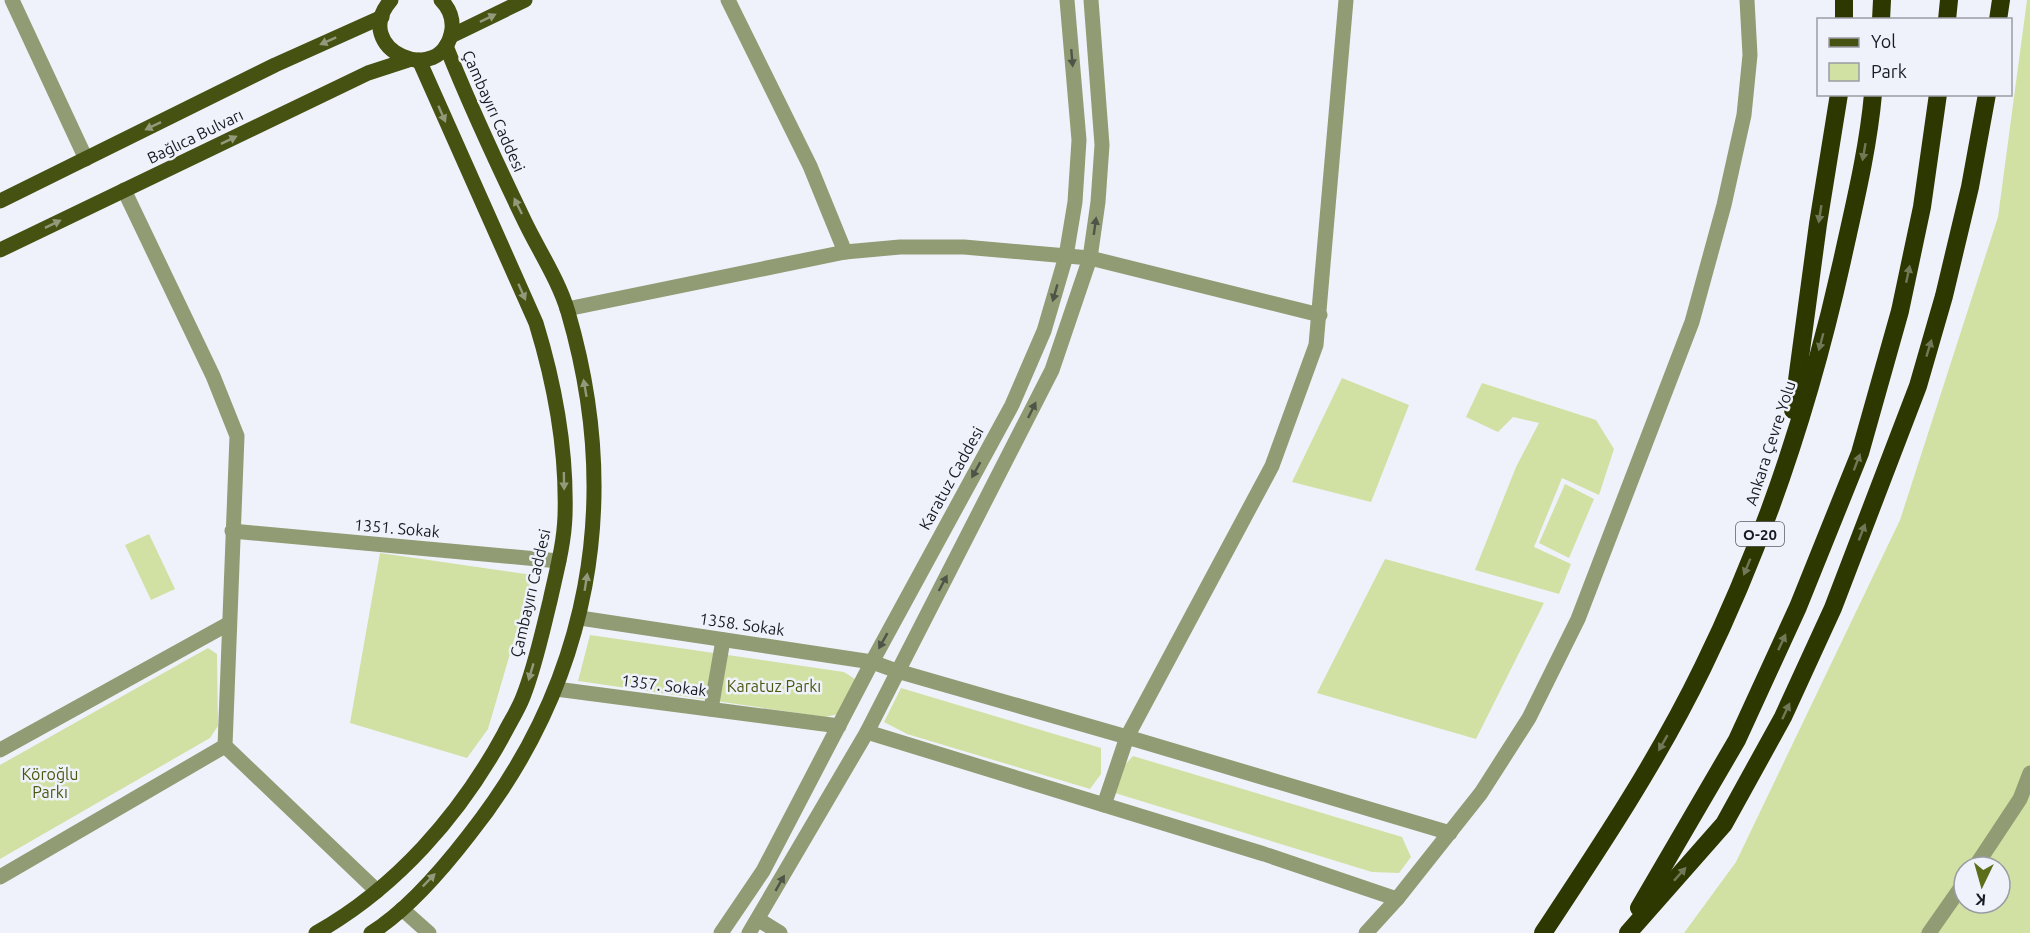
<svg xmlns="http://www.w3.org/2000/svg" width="2030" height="933" viewBox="0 0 2030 933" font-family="Ubuntu,sans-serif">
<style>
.green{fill:#d0e1a3;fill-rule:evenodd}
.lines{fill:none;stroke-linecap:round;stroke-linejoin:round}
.minor{stroke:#919c74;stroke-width:15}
.major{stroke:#455212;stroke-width:15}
.highway{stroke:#2d3700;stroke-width:18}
.oneway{fill:#929a7b}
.oneway2{fill:#4e5447}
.oneway3{fill:#717858}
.labels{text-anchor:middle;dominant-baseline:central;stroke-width:5;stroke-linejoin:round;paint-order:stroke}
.shield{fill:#f0f2fb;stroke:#595b63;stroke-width:1.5}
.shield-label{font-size:15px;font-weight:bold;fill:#181a22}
.street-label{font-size:16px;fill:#181a22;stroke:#f0f2fb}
.park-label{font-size:16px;fill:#4a580f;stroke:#f0f2fb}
</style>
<rect width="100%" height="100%" fill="#f0f2fb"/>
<g class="green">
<path d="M2027,0H2030V933H1684L1736,862L1900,520L1998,217ZM1964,867H2000V903H1964Z"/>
<path d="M1342,378L1409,405L1371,502L1292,482Z"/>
<path d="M1482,383L1596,420L1614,449L1599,495L1562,478L1534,547L1571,564L1559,594L1475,570L1516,467L1539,423L1513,417L1498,432L1466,417Z"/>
<path d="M1565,484L1594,499L1569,558L1539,543Z"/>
<path d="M149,534L175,589L151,600L125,545Z"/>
<path d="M380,553L533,575L488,729L467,758L350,723Z"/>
<path d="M1385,559L1544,603L1476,739L1317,693Z"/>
<path d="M590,635L844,672L855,679L839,714L825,717L578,681Z"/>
<path d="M208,648L217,654L218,726L210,738L0,859V765Z"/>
<path d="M901,688L1101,748V774L1090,789L907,734L884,722Z"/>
<path d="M1133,756L1402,837L1411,857L1399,873L1372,872L1115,793L1120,770Z"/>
</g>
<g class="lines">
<g class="minor">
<path d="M12,0L86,159"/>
<path d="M728,0L810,166L845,252"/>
<path d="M124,190L213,376L237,436L225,746L377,891"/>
<path d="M567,309L845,252L900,247H964L1090,258L1320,315"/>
<path d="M232,531L559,561"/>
<path d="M580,618L872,662L897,671L1127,737L1272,466L1316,345L1346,0"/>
<path d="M556,689L839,726"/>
<path d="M711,709L723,640"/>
<path d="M867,732L1264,854L1397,899"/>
<path d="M0,750L228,624"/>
<path d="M1104,805L1127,737L1450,833"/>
<path d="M1975,867L2020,799L2030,773"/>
<path d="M0,877L225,746"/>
<path d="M402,909L429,933"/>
<path d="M759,920L780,933"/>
<path d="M721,933L763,871L872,662L1012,405L1044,331L1066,256L1075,202L1079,140L1067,0"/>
<path d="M749,933L867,732L1052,370L1090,258L1098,202L1102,145L1091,0"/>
<path d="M1366,933L1397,899L1481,793L1529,718L1578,619L1692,322L1724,205L1744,115L1750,55L1747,0"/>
<path d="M1929,933L1964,883"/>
</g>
<g class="major">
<path d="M391,0C348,49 443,91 452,29C453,18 449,8 441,0"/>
<path d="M451,36L525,0"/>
<path d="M0,201L275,65L382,17"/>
<path d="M0,250L368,73L408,60"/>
<path d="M316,933C396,888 460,815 504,734C510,722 518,710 523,697C535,667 542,633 550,601C556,573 564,545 565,516C567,451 555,385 536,323L419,60"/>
<path d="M371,933C408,910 442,870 469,835C591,681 623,500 568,312C559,281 539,251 525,222C497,164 470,106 446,46"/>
</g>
<g class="highway">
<path d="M1844,0V20"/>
<path d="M1881,20L1882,0"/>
<path d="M1947,20L1949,0"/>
<path d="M1998,20L2001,0"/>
<path d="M1793,410L1818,224L1839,94"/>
<path d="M1639,908L1737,740L1798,607L1860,453L1900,311L1922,207L1938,94"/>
<path d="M1543,933C1600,847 1658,760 1703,667C1766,538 1811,400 1842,261C1854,206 1868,150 1873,94"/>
<path d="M1628,933L1724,824L1783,717L1833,608L1918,386L1944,296L1970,187L1987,94"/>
</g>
</g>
<defs><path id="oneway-solid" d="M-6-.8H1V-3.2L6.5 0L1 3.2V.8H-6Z" transform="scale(1.5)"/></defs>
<g class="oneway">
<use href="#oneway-solid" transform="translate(488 18) rotate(-26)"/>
<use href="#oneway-solid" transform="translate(328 41) rotate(156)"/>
<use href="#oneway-solid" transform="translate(442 114) rotate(66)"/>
<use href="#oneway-solid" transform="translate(153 126) rotate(154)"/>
<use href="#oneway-solid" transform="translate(229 140) rotate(-26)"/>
<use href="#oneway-solid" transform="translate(518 206) rotate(-116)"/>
<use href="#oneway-solid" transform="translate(53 224) rotate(-26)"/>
<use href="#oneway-solid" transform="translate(522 292) rotate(66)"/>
<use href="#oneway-solid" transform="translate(585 388) rotate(-100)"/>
<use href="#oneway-solid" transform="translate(564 481) rotate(89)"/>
<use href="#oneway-solid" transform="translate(586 582) rotate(-81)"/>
<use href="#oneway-solid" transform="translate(531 672) rotate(106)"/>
<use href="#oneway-solid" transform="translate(429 880) rotate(-46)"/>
</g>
<g class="oneway2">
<use href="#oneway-solid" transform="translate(1072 58) rotate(85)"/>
<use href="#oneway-solid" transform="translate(1095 226) rotate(-82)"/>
<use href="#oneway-solid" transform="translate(1055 293) rotate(106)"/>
<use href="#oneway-solid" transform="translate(1032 410) rotate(-64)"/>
<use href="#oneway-solid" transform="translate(976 470) rotate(119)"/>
<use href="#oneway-solid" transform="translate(943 583) rotate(-62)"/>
<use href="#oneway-solid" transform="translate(883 641) rotate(119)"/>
<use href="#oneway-solid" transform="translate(780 883) rotate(-60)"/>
</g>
<g class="oneway3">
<use href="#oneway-solid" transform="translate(1864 152) rotate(100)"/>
<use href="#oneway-solid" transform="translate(1820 214) rotate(99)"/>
<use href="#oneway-solid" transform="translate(1908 274) rotate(-78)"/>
<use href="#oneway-solid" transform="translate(1821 342) rotate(105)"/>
<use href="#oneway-solid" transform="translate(1929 348) rotate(-73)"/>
<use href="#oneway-solid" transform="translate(1857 462) rotate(-69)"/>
<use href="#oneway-solid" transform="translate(1862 532) rotate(-69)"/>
<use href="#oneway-solid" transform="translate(1747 567) rotate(112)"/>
<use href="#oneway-solid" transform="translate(1782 642) rotate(-65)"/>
<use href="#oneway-solid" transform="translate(1786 711) rotate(-65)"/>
<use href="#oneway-solid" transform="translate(1663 743) rotate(120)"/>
<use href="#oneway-solid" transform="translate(1680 874) rotate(-48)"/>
</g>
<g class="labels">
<rect class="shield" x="1736" y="522" width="48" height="24" rx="4.5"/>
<g class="shield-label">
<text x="1760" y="534">O-20</text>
</g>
<g class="street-label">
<text transform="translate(494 111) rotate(66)">Çambayırı Caddesi</text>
<text transform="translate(195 136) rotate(-26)">Bağlıca Bulvarı</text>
<text transform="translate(1770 443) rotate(-72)">Ankara Çevre Yolu</text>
<text transform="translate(951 478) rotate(-61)">Karatuz Caddesi</text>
<text transform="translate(397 528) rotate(5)">1351. Sokak</text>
<text transform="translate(530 593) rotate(-77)">Çambayırı Caddesi</text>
<text transform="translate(742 624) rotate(8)">1358. Sokak</text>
<text transform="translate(664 685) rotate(7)">1357. Sokak</text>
</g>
<g class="park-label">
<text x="774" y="686">Karatuz Parkı</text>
<text x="50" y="774">Köroğlu<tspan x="50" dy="18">Parkı</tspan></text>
</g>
</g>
<rect x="1817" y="18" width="195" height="78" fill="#f0f2fb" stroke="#9a9ca4" stroke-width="1.5"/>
<rect x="1829" y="38" width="30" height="9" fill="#455212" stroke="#9a9ca4" stroke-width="1.5"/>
<text x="1871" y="48" font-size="18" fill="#181a22">Yol</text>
<rect x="1829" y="63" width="30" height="18" fill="#d0e1a3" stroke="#9a9ca4" stroke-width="1.5"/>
<text x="1871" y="78" font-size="18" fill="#181a22">Park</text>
<g transform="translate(1982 885) rotate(185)"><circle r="28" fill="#f0f2fb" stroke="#9a9ca4" stroke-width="1.5"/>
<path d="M0-4.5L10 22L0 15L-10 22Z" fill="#5d6e1b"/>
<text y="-9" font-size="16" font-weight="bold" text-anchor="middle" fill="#181a22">K</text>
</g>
</svg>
